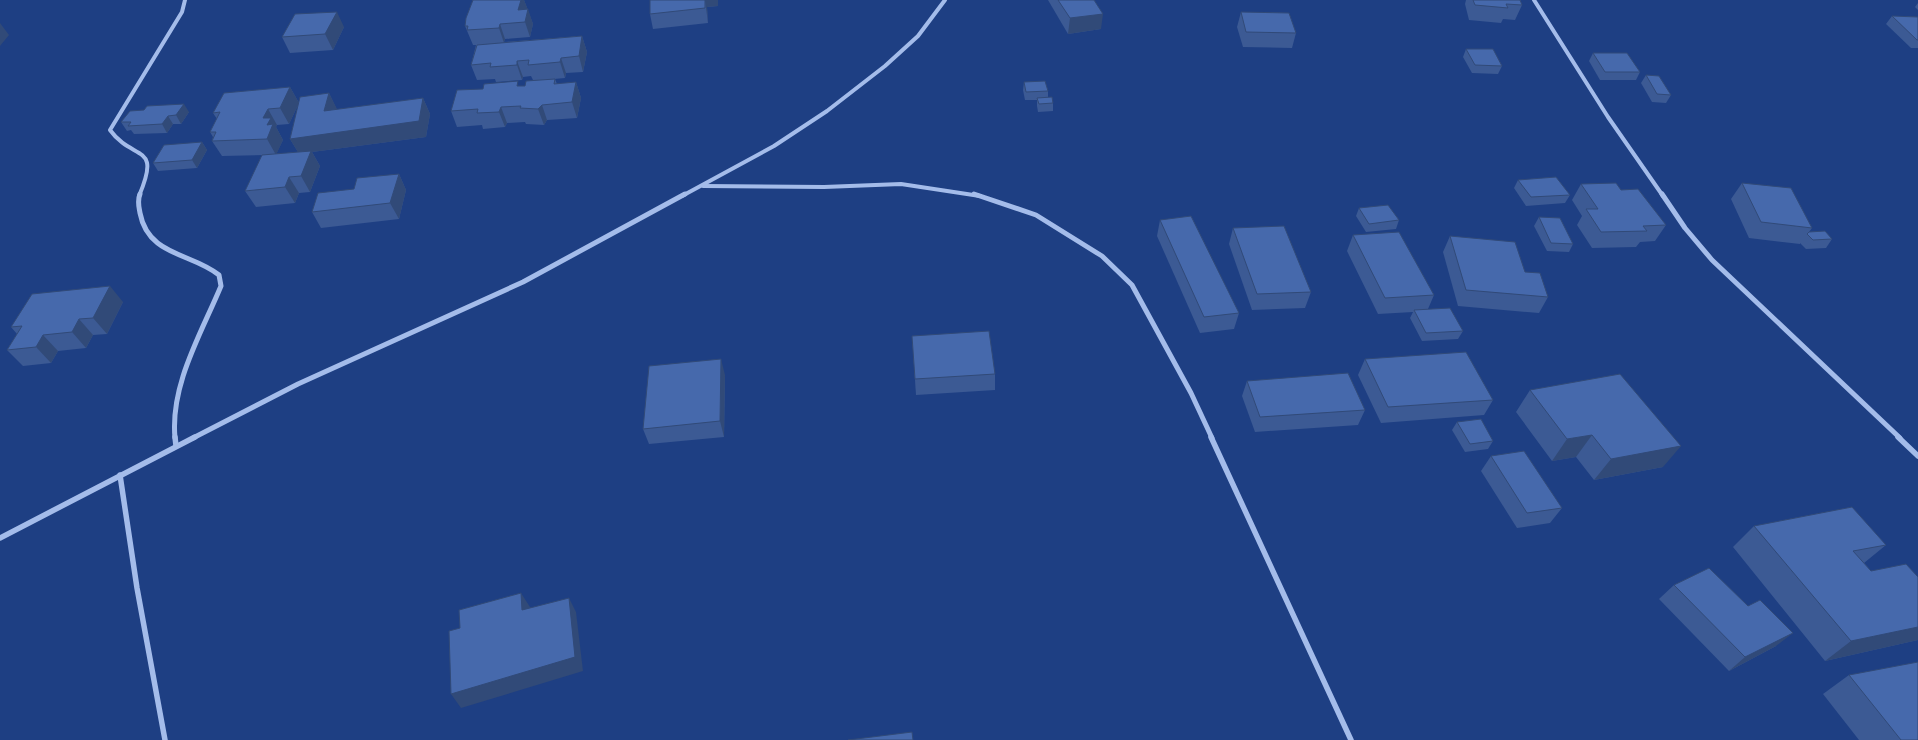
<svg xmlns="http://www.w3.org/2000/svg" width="1918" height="740" viewBox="0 0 1918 740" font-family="'Noto Sans',sans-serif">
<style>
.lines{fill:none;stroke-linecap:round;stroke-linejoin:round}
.minor-far2{stroke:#a4bcea;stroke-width:4}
.minor-far1{stroke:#a4bcea;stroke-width:5}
.minor{stroke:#a4bcea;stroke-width:5.5}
.wall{fill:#3c5a94;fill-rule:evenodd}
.shaded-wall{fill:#314a78}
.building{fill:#4669ac;stroke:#314a78}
</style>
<rect width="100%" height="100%" fill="#1e3f83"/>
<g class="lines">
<g class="minor-far2">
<path d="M1534,0L1608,117L1663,196"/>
<path d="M703,186L824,187L901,184L980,196"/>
<path d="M139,196C162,142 133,162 110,130L182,12L185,0"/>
<path d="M682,196L774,146L827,111L885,66L918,36L945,0"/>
</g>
<g class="minor-far1">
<path d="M140,194C137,201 139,207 140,213C148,256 192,253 219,275L221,286C201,334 170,385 175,438"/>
<path d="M974,194L1036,215L1102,256L1132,285L1191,393L1212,438"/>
<path d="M1662,194L1685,228L1712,260L1900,438"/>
<path d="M193,438L298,384L523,282L685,194"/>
</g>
<g class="minor">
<path d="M175,437L176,446"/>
<path d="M1211,437L1351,740"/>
<path d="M1898,437L1918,456"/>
<path d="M120,475L137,588L165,740"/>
<path d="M0,538L195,437"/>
</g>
</g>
<g class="wall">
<path d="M473,0H524L533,24L530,37L505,39L504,42L582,36L587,52L583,72L566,73L565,78L554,79H555L557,84L576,82L581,98L577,118L547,120L544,125L526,124L525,122L507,123L505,127L483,129L482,125L457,127L451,111L520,86H525L533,80L531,76L523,77L522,80L496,82L495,79L477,80L471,65L476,45H473L465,26Z"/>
<path d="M650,0H718V6L707,7L708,23L653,29L650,14Z"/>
<path d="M1048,0H1094L1101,29L1068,34Z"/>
<path d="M1466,0H1520L1522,5L1515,20L1503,19L1501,23L1469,20L1465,4Z"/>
<path d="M1918,3V10L1915,7Z"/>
<path d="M1241,12L1296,33L1292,48L1243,47L1237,27Z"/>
<path d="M1892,16L1918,17V48H1911L1886,24Z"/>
<path d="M344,27L333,50L290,53L282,37Z"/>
<path d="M1466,49L1502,66L1498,74L1472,73L1463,57Z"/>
<path d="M1593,53L1640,72L1636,80H1600L1589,61Z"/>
<path d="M1646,75L1671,95L1666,103L1652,102L1641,83Z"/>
<path d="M1024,82L1048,91V97L1053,103V111L1038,112L1037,106V100H1025L1023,90Z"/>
<path d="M290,87L299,103L329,93L337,110L423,98L430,114L426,137L312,152L320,166L310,192L299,193L295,203L256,207L245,191L267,155L222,156L212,141L213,137L210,132L217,119L213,113ZM299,103L290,139L298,152L276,154L283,140L276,127L277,125L289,124Z"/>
<path d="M189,112L181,124H173L167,133L134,134L131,130L127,131L121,122Z"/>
<path d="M202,142L207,150L197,168L158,171L153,163Z"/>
<path d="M399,174L406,190L399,219L321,228L312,212Z"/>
<path d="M1518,180L1570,195L1565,203L1526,206L1514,188Z"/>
<path d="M1742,183L1812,228L1809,232L1832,239L1826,248L1806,249L1800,243V244L1749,238L1731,199Z"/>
<path d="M1581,184L1621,190L1666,225L1655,241L1640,242L1636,247L1592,248L1577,225L1582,216L1572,200Z"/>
<path d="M1359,208L1399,220L1396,229L1366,232L1356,216Z"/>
<path d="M1539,217L1573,244L1569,252L1547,251L1534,226Z"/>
<path d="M1160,220L1239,313L1234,329L1200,333L1157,236Z"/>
<path d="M1233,228L1311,292L1305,308L1252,310L1229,244Z"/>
<path d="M1353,235L1434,295L1428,309L1463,331L1458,339L1422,341L1410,318L1413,312L1378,314L1347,251Z"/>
<path d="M1450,236L1525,272L1548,297L1539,313L1458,306L1443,252Z"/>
<path d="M123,302L107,334L93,335L86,348L58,351L51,363L23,366L7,350L17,334L11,327Z"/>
<path d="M912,336L995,374V390L916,395Z"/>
<path d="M1365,359L1493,400L1484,415L1381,423L1358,375Z"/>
<path d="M725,375L724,437L649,444L643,429Z"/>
<path d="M1247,381L1365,410L1358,425L1255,432L1242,396Z"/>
<path d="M1530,390L1663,467L1594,480L1576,457L1552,461L1516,412Z"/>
<path d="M1457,422L1493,441L1488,449L1465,452L1452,430Z"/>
<path d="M1491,456L1562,508L1550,523L1517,528L1481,471Z"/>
<path d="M1754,526L1886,545L1864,563L1871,571L1918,577V640L1825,661L1733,547Z"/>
<path d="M1674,585L1776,646L1729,671L1659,599Z"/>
<path d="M1849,675L1918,740H1859L1823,694Z"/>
</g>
<g class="shaded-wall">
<path d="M521,0H524L528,10H518Z"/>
<path d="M705,0H718V6L707,7L708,23Z"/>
<path d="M528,9L533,24L530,37L525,22Z"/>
<path d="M337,12L344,27L333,50L325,34Z"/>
<path d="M1103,14L1101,29L1068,34L1070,18Z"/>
<path d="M0,23L9,35L0,46Z"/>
<path d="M500,24L505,39L504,43L499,28Z"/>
<path d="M582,36L587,52L583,72L579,56Z"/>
<path d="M561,58L566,73L565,78L560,62Z"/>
<path d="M517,61L523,77L522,80L517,65Z"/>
<path d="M576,82L581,98L577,118L572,102Z"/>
<path d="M290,87L299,103L289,124L280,108Z"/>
<path d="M329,93L337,109L332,127L324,111Z"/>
<path d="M423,98L430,114L426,137L312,152L320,166L310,192L301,176L299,154L290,139Z"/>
<path d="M184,104L189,112L181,124L176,115Z"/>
<path d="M542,105L547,120L544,125L538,109Z"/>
<path d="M501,107L507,123L505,127L499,112Z"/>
<path d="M268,109L277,125L276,127L283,140L276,155L267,139L263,118Z"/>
<path d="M168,116L173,124L167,133L162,124Z"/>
<path d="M202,142L207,150L197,168L192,160Z"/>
<path d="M399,174L406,190L399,219L390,203Z"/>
<path d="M289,177L299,193L295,203L285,187Z"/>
<path d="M110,286L123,302L107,334L93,318Z"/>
<path d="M79,319L93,335L86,348L72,332Z"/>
<path d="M43,335L58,351L51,363L36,347Z"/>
<path d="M721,359L725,375L724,437L720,421Z"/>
<path d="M1592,435L1576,457L1552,461L1567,439Z"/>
<path d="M1681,446L1663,467L1594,480L1611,459Z"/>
<path d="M521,593L530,607L531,625L522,610Z"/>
<path d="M569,598L576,612L583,671L461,708L451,694Z"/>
<path d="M1918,627V640L1825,661L1851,641Z"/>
<path d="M1793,633L1776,646L1729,671L1745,657Z"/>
</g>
<g class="building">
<path d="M473,0H521L518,10L528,9L525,22L500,24L499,28L467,30L468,26H465L466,18Z"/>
<path d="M650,0H705V8L650,14Z"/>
<path d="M1058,0H1094L1103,14L1070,18Z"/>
<path d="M1473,0H1520L1522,5L1506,4L1508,8L1475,5Z"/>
<path d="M337,12L325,34L282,37L295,14Z"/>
<path d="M1241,12L1289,13L1296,33L1246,32Z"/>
<path d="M1892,16L1918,17V40H1917Z"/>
<path d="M582,36L579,56L561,58L560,62L528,65L529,60L517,61V65L490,67L491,63L471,65L477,45Z"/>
<path d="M1466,49H1493L1502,66L1475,65Z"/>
<path d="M1593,53H1627L1640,72H1605Z"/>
<path d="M1646,75L1659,76L1671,95L1657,94Z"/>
<path d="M555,79L554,84L576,82L572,102L542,105L538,109L520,108L521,106L501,107L499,112L477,113L478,109L451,111L457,90L483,89L484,84L518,81L517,86H525L526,81Z"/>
<path d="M1045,81L1048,91L1026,92L1024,82Z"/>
<path d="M290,87L280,108L268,109L263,118H271L267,125L273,124L267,139L212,141L216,132H210L220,112L213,113L224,93Z"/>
<path d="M329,93L324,111L423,98L419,121L290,139L300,97Z"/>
<path d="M1052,97L1053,103L1039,104L1037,98Z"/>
<path d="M184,104L176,115L168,116L162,124L128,126L131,122H121L130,111L144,110L147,106Z"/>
<path d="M202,142L192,160L153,163L164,145Z"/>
<path d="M311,151L301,176L289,177L285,187L245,191L262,155Z"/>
<path d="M399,174L390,203L312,212L318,193L354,189L357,178Z"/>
<path d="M1556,177L1570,195L1531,197L1518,180Z"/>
<path d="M1616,183L1621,190L1638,189L1666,225L1643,226L1647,231L1601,232L1586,209H1598L1581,184Z"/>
<path d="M1742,183L1791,188L1812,228L1761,222Z"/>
<path d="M1388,205L1399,220L1369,224L1359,208Z"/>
<path d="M1191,216L1239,313L1204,317L1160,220Z"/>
<path d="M1539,217L1560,218L1573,244L1551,243Z"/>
<path d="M1284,226L1311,292L1257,294L1233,228Z"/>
<path d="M1825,231L1832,239L1813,240L1807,234L1809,232Z"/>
<path d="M1399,232L1434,295L1385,298L1353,235Z"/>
<path d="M1450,236L1515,242L1525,272L1540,273L1548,297L1466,290Z"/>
<path d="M110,286L93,318L79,319L72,332L43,335L36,347L7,350L22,326L11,327L32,294Z"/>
<path d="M1450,308L1463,331L1426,333L1414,310Z"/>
<path d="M989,331L995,374L915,379L912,336Z"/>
<path d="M1466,352L1493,400L1388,407L1365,359Z"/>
<path d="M721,359L720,421L643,429L649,366Z"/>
<path d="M1348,373L1365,410L1260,417L1247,381Z"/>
<path d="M1620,374L1681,446L1611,459L1592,435L1567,439L1530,390Z"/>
<path d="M1481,419L1493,441L1470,444L1457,422Z"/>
<path d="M1524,451L1562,508L1527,513L1491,456Z"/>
<path d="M1852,507L1886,545L1853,551L1871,571L1906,564L1918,577V627L1851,641L1754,526Z"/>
<path d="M1709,568L1748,606L1760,600L1793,633L1745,657L1674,585Z"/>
<path d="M521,593L522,610L569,598L575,657L451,694L449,631L460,628L459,610Z"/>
<path d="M1918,662V740H1901L1849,675Z"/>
<path d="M912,732L913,740H848Z"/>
</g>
</svg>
